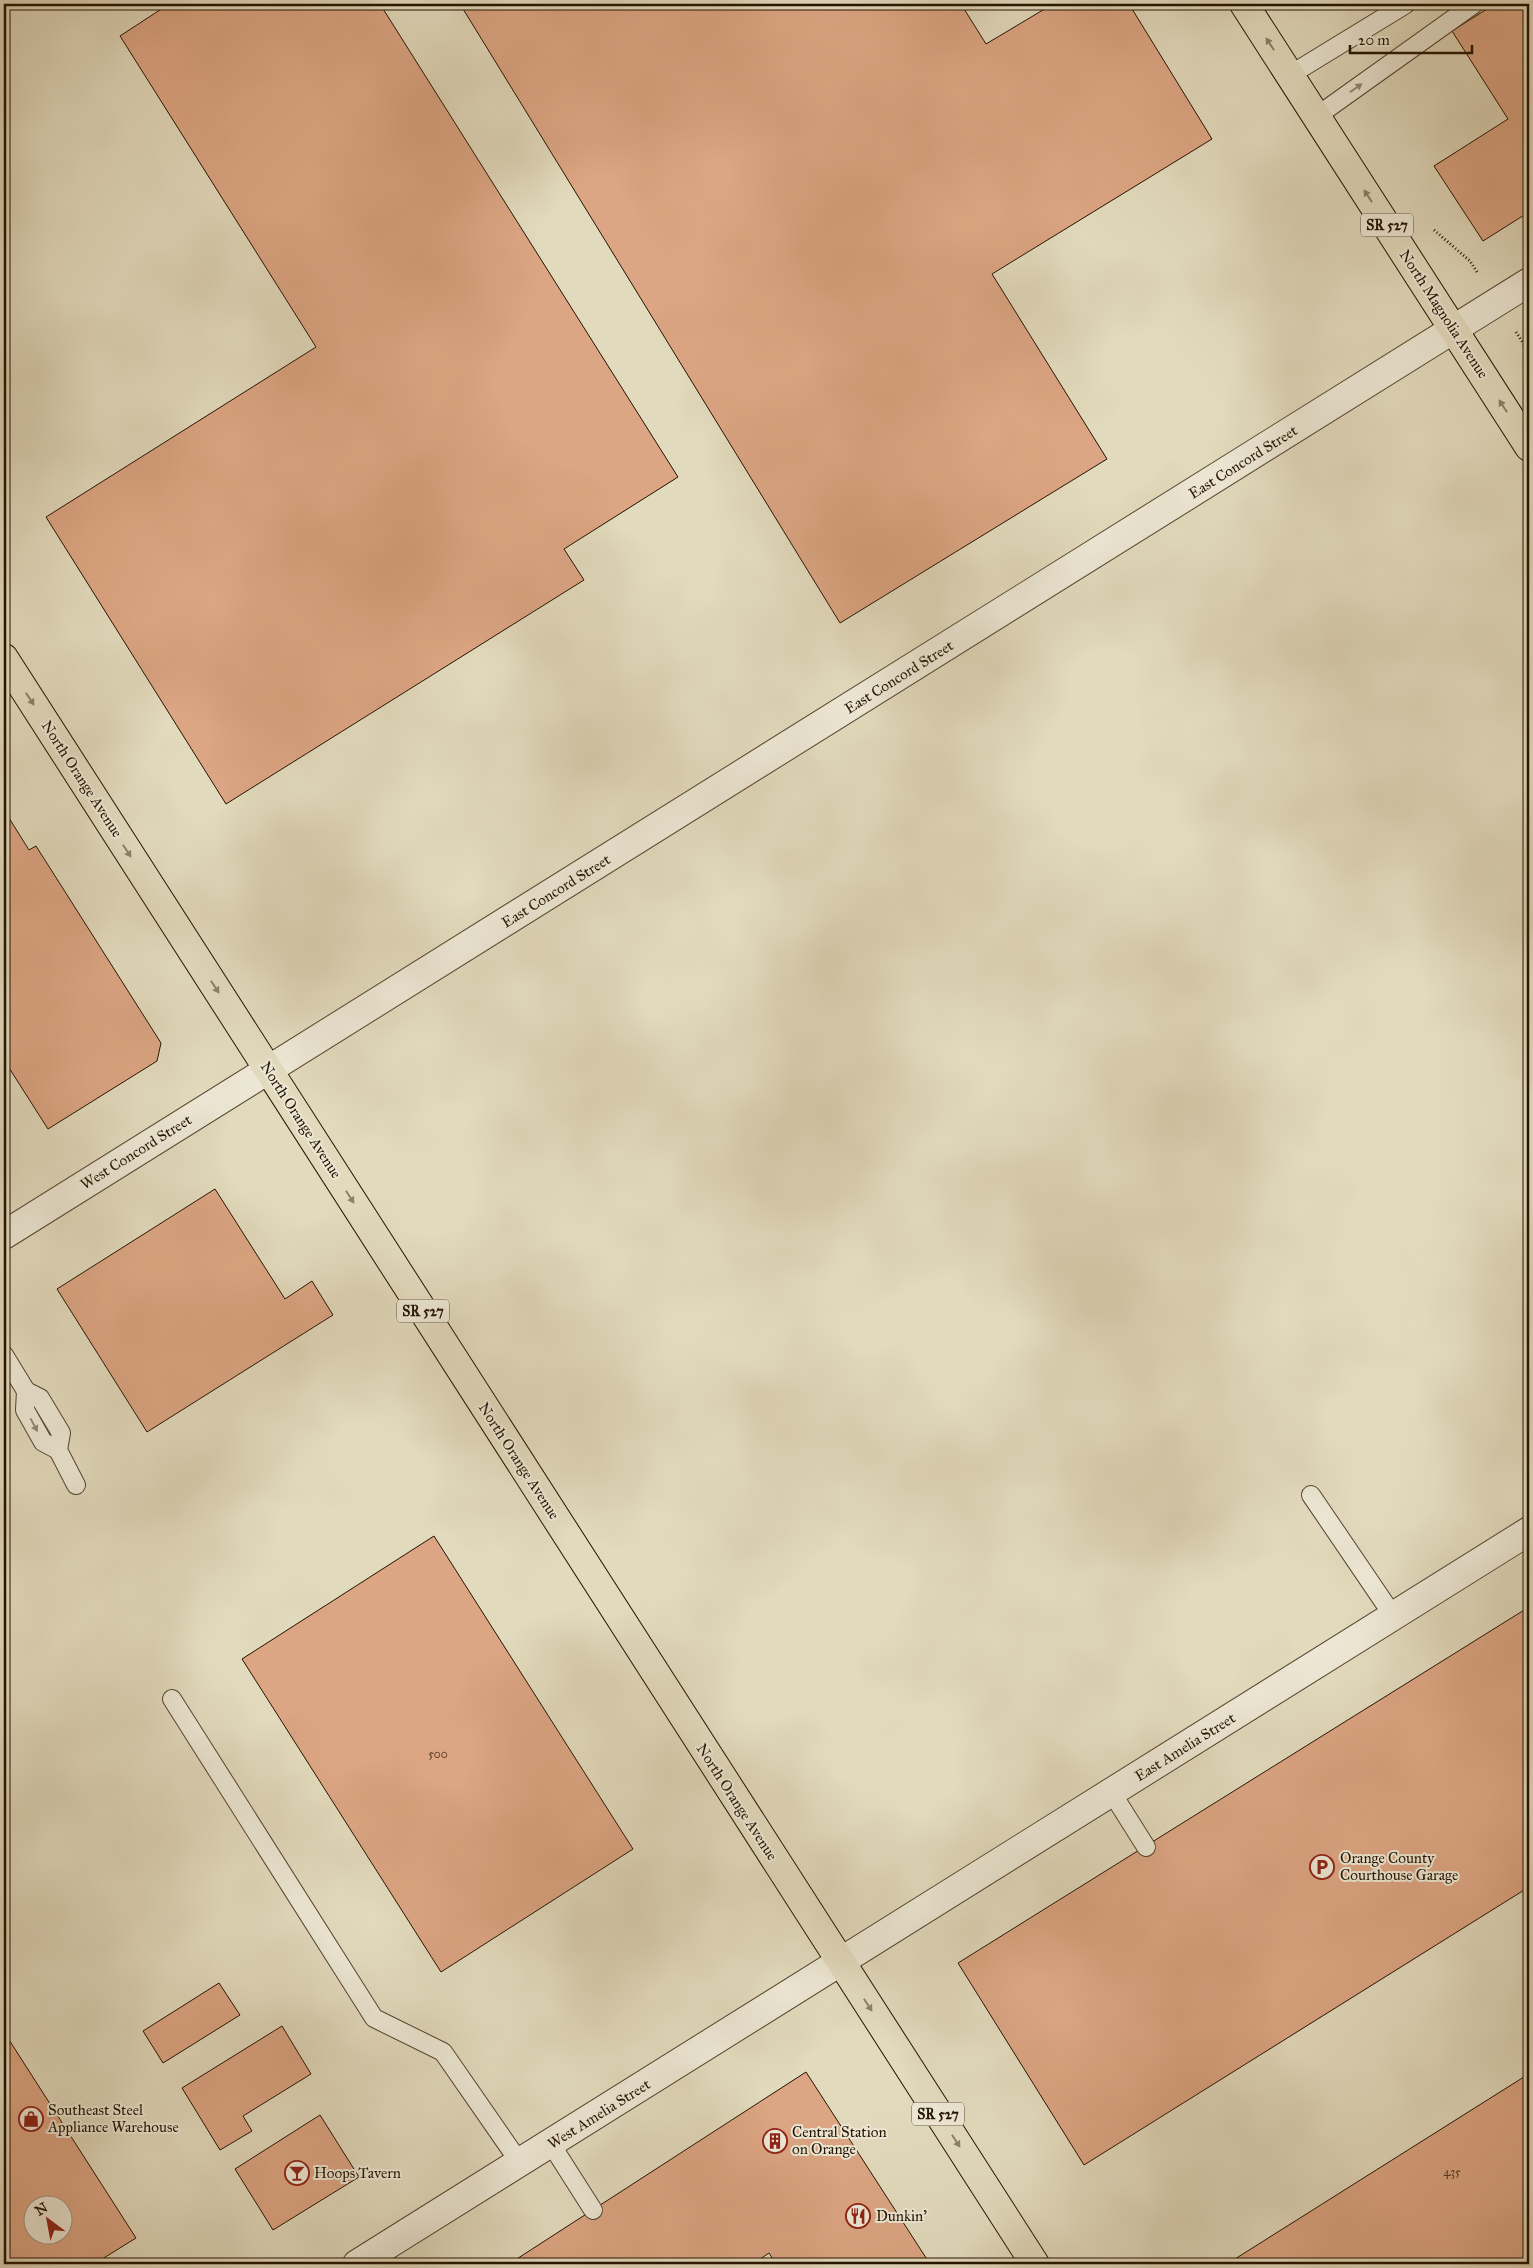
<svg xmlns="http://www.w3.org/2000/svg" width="1533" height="2268" viewBox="0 0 1533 2268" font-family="'IM FELL Great Primer',serif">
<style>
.building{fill:#dca583;stroke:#241300;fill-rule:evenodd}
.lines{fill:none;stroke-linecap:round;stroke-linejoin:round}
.service-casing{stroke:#54452f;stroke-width:20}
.minor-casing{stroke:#54452f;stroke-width:30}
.tertiary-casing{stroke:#54452f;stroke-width:30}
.primary-casing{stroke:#241300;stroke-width:30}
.path{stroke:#241300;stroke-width:3;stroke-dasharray:1 2.5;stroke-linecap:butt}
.service{stroke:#ece7d4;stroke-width:18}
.minor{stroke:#ece7d4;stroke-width:28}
.tertiary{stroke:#ece7d4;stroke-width:28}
.primary{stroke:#e2dabd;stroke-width:28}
.oneway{fill:#8c8068}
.oneway2{fill:#928875}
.labels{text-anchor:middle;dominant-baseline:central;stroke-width:4;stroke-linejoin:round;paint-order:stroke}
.number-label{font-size:12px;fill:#523821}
.shield{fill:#ece7d4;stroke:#605340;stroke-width:1}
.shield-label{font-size:14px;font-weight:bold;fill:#241300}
.street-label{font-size:15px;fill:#241300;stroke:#ece7d4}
.poi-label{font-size:15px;fill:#241300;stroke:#ece7d4;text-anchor:start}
</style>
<rect width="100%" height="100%" fill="#e2dabd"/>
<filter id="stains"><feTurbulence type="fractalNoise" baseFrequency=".004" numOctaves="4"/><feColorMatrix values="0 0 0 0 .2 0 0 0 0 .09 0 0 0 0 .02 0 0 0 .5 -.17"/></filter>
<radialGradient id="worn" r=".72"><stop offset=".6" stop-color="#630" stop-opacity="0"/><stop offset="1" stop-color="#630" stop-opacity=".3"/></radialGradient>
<g class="building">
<path d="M169,4H380L678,477L564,549L584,580L226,804L46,517L316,347L120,36Z"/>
<path d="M460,4H961L986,44L1053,4H1129L1212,139L992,274L1107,459L840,623Z"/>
<path d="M1495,4H1529V212L1483,241L1434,166L1508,119L1452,31Z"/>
<path d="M4,810L29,850L36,846L161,1043L157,1061L48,1129L4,1060Z"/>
<path d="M215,1189L285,1299L312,1281L333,1315L147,1432L57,1289Z"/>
<path d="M434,1536L633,1849L441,1972L242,1659Z"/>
<path d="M1529,1607V1887L1084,2165L958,1963Z"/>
<path d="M219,1983L240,2015L163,2063L143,2031Z"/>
<path d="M282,2026L311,2074L243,2116L252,2131L220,2150L182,2088Z"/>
<path d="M4,2032L136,2238L94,2264H4ZM32,2206H62V2236H32Z"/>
<path d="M806,2072L930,2264H776L769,2253L753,2264H509Z"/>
<path d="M1527,2075L1529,2079V2264H1227Z"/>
<path d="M320,2115L359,2177L273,2230L235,2169Z"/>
</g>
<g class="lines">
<defs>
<g id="service">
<path d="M1290,75L1406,4"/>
<path d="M1317,116L1474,4"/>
<path d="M4,1355L26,1391L40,1398L61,1433L58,1450L76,1485"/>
<path d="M26,1391L25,1410L43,1442L58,1450"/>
<path d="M1311,1495L1394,1617"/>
<path d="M172,1699L374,2018L443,2052L520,2163"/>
<path d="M1112,1793L1146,1847"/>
<path d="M551,2144L593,2210"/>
</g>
<path id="minor" d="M4,1235L1529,282"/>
<path id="tertiary" d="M357,2264L1529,1531"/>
<g id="primary">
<path d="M1244,4L1529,447"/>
<path d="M4,658L1035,2264"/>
</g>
</defs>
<use href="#service" class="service-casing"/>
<use href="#minor" class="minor-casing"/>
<use href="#tertiary" class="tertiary-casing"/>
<use href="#primary" class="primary-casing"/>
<g class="path">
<path d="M1434,230L1470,261L1477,272"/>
<path d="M1516,332L1529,352"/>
</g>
<use href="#service" class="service"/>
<use href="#minor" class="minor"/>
<use href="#tertiary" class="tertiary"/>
<use href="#primary" class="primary"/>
</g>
<defs><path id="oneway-solid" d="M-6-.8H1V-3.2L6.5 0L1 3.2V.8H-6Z" transform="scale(1.25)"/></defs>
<g class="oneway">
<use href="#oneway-solid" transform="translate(1270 44) rotate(-123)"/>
<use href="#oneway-solid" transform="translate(1368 196) rotate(-123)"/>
<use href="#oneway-solid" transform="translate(1503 406) rotate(-123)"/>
<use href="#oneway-solid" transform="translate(30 699) rotate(57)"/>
<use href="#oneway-solid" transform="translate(127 851) rotate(57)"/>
<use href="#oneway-solid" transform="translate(215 987) rotate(57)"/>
<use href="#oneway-solid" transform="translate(350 1197) rotate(57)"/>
<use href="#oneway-solid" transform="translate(868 2005) rotate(57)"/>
<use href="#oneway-solid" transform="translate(956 2141) rotate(57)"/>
</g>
<g class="oneway2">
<use href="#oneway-solid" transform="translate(1356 88) rotate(-35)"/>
<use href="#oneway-solid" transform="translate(34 1425) rotate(62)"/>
</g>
<defs>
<symbol id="parking-ring" viewBox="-11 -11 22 22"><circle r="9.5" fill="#ece7d4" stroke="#8f2418" stroke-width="1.5"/><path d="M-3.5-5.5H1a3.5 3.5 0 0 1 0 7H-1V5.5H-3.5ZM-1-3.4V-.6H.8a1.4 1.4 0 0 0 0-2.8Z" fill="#8f2418"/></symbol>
<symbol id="shop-ring" viewBox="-11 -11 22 22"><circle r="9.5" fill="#ece7d4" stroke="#8f2418" stroke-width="1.5"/><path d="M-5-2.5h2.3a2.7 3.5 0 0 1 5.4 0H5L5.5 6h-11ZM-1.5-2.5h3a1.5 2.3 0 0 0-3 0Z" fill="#8f2418"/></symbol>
<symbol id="building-ring" viewBox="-11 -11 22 22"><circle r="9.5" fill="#ece7d4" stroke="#8f2418" stroke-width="1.5"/><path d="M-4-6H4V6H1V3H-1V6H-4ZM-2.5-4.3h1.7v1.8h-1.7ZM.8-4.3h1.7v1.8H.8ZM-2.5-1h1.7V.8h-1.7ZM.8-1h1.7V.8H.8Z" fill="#8f2418"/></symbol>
<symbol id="bar-ring" viewBox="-11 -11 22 22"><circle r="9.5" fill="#ece7d4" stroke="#8f2418" stroke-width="1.5"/><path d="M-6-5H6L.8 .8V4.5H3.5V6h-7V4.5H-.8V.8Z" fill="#8f2418"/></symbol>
<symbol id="restaurant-ring" viewBox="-11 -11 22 22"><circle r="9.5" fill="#ece7d4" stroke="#8f2418" stroke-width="1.5"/><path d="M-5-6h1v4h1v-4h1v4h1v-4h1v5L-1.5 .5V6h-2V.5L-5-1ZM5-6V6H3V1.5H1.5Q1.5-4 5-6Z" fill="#8f2418"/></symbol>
</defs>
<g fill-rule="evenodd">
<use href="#parking-ring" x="1308" y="1853" width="28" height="28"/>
<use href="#shop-ring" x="17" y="2105" width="28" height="28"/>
<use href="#building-ring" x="761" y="2127" width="28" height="28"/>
<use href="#bar-ring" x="283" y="2159" width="28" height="28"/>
<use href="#restaurant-ring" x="844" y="2202" width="28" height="28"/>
</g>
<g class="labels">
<g class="number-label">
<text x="438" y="1754">500</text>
<text x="1452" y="2172">435</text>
</g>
<g class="shield">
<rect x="1361" y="213.5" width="52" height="23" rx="4"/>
<rect x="397" y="1299.5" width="52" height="23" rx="4"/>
<rect x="912" y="2102.5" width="52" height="23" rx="4"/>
</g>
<g class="shield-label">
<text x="1387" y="225">SR 527</text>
<text x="423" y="1311">SR 527</text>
<text x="938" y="2114">SR 527</text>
</g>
<g class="street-label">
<text transform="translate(1444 314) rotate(57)">North Magnolia Avenue</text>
<text transform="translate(1243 462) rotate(-32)">East Concord Street</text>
<text transform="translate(899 677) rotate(-32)">East Concord Street</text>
<text transform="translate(82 779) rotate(57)">North Orange Avenue</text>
<text transform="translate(556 891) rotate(-32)">East Concord Street</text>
<text transform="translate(301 1120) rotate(57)">North Orange Avenue</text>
<text transform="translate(136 1152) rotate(-32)">West Concord Street</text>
<text transform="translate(519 1461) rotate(57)">North Orange Avenue</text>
<text transform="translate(1185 1747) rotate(-32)">East Amelia Street</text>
<text transform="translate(737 1802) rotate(57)">North Orange Avenue</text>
<text transform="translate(599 2114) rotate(-32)">West Amelia Street</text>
</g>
<g class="poi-label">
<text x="1340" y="1858">Orange County<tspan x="1340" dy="17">Courthouse Garage</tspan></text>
<text x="48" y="2110">Southeast Steel<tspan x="48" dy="17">Appliance Warehouse</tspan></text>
<text x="792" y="2132">Central Station<tspan x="792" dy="17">on Orange</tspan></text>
<text x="314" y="2173">Hoops Tavern</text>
<text x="876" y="2216">Dunkin'</text>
</g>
</g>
<rect width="1533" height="2268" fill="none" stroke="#e2dabd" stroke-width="20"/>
<rect x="5" y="5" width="1523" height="2258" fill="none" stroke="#241300" stroke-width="2.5"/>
<rect x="10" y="10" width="1513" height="2248" fill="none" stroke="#241300"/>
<g transform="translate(48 2220) rotate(328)"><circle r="24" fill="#ece7d4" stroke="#9c927f"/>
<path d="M0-4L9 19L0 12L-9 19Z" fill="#8f2418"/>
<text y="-8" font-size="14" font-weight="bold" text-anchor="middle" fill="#241300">N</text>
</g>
<path d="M1350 45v8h122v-8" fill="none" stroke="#241300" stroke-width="2.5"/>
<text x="1358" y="45" font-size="15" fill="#241300" stroke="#ece7d4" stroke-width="4" paint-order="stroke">20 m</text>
<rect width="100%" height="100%" filter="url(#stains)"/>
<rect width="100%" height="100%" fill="url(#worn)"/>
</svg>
